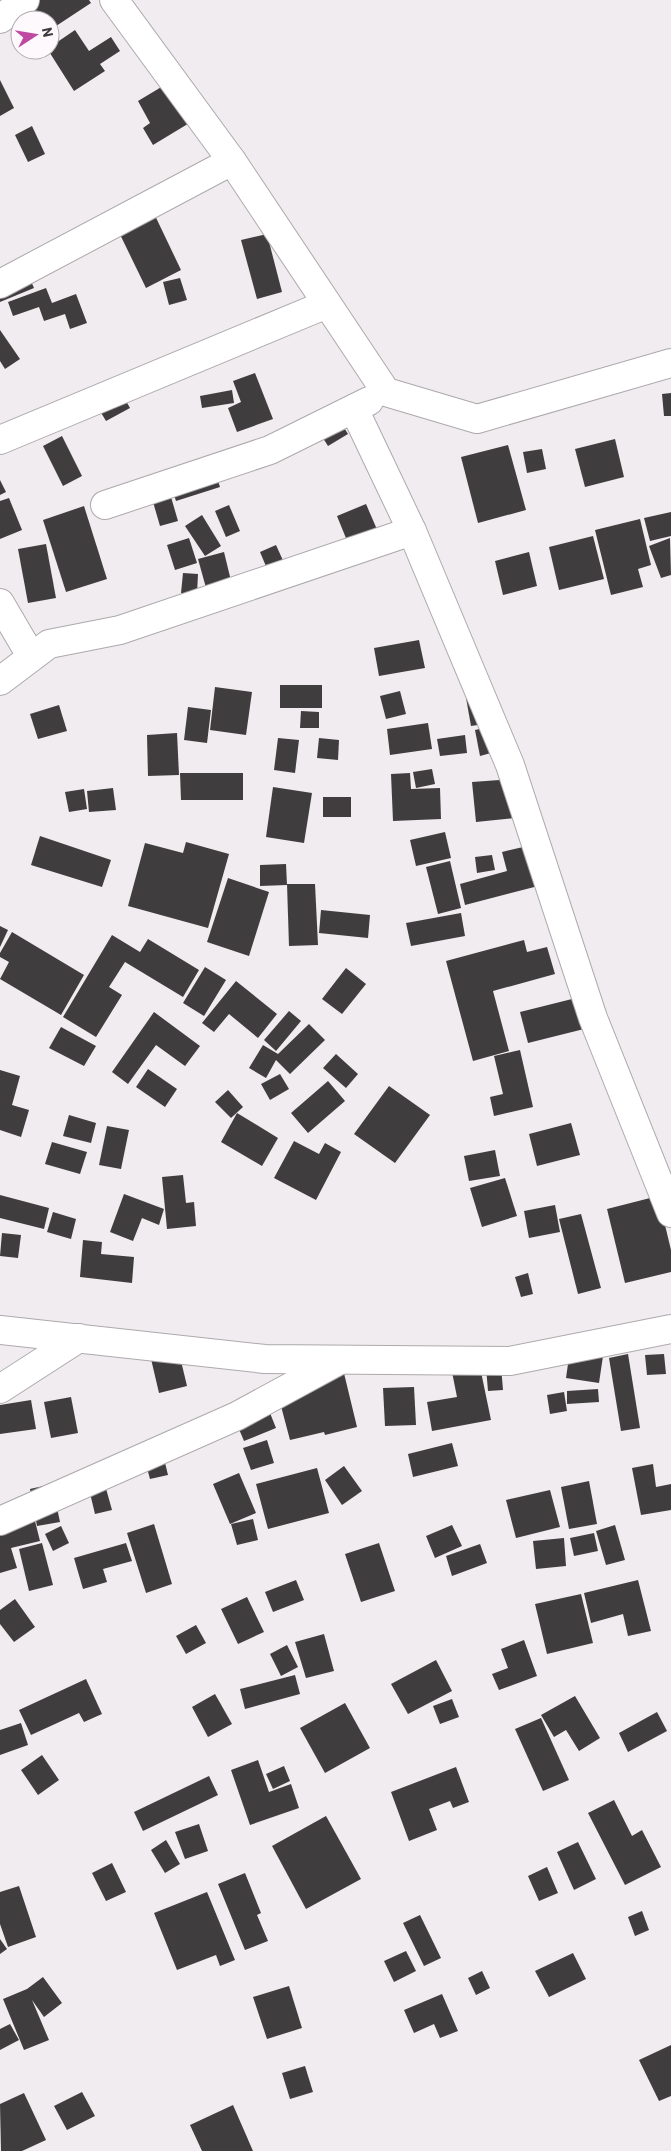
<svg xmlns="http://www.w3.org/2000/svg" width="671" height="2151" viewBox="0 0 671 2151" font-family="Barlow,sans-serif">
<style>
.building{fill:#403d3f}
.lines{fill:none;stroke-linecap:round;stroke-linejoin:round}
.street-casing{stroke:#ada9ac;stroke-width:30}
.secondary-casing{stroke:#ada9ac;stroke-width:30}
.street{stroke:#fff;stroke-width:28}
.secondary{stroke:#fff;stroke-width:28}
</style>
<rect width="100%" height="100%" fill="#f0ecef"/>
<g class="building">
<path d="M26,0H89L91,3L50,30V20H39Z"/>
<path d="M75,30L89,51L111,37L120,51L100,64L105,71L74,91L48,50L50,47Z"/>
<path d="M0,80L14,108L0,116Z"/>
<path d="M168,83L191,122L153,145L143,128L150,123L138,101Z"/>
<path d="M32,126L45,154L28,162L15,135Z"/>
<path d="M149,203L181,270L146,288L113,220Z"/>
<path d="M267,234L282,292L257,299L241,240Z"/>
<path d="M27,272L34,288L0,302V290L6,298L0,283Z"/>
<path d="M180,278L187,300L169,305L163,282Z"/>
<path d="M46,288L52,303L76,294L87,323L70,329L65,314L44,321L39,307L13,316L8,302Z"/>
<path d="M0,330L20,359L5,369L0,361Z"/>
<path d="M255,373L273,419L237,432L228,408L241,402L233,381Z"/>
<path d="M118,387L130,408L106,421L94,401Z"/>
<path d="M232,390L234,403L202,408L200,396Z"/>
<path d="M671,393V416H664L662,394Z"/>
<path d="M336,415L348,434L328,446L316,427Z"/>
<path d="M62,436L82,476L63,486L43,446Z"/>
<path d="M615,439L624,477L585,487L575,449Z"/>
<path d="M508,445L526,510L478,523L461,457Z"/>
<path d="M542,449L546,469L527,473L523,452Z"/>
<path d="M214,469L220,487L176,501L170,483Z"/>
<path d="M0,480L6,492L0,495Z"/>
<path d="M171,497L178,521L160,526L153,502Z"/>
<path d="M9,498L22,530L0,539V501Z"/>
<path d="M366,504L382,541L352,553L337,516Z"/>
<path d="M229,505L240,531L226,537L215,511Z"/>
<path d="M84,506L107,579L66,592L43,520Z"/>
<path d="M671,512V536L650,541L644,518Z"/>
<path d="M202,515L221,546L205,556L185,526Z"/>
<path d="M640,519L651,565L638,569L643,587L611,595L595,530Z"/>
<path d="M593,536L604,579L559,590L549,547Z"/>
<path d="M189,538L197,563L175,570L167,545Z"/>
<path d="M670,538L671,575L661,578L649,546Z"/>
<path d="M46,544L56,598L28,603L18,549Z"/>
<path d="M276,545L290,576L273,583L260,552Z"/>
<path d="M224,552L233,589L208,595L198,559Z"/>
<path d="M529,552L537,586L503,595L495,561Z"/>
<path d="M183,573L198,574L197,594L181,593Z"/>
<path d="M419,640L425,668L379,676L374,648Z"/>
<rect x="280" y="685" width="42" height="23"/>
<path d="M215,687L252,692L246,735L210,730Z"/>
<path d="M400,691L406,714L386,719L380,696Z"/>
<path d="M465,692L491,723L471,726Z"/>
<path d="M59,705L67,731L38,739L30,714Z"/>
<path d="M188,707L211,710L207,743L184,740Z"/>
<path d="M301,711L319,712V728H300Z"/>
<path d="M428,723L432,749L390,755L387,729Z"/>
<path d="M492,726L498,751L480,756L475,730Z"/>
<path d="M177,733L179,775L148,776L147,735Z"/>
<path d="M465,735L467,753L440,756L437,739Z"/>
<path d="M278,738L299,740L295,773L274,770Z"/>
<path d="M319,738L339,740L338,760L317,758Z"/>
<path d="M432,769L435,784L416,788L413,772Z"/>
<path d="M180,773H243V800H181Z"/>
<path d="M410,773L411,789L440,788L441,819L393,821L391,774Z"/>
<path d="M512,779L515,818L476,822L472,782Z"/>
<path d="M273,787L312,793L304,843L266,837Z"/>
<path d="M113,788L116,810L89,812L87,791Z"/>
<path d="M84,789L87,809L69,812L65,792Z"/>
<rect x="323" y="797" width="28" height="20"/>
<path d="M445,832L451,858L416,866L410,840Z"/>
<path d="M40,836L111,860L102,887L31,865Z"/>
<path d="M186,842L229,854L208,928L128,906L145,843L183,853Z"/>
<path d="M536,844L546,884L465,905L460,884L507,871L502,852Z"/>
<path d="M492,855L495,870L477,873L475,857Z"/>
<path d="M450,861L461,908L438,914L426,867Z"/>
<path d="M286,864L287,885L260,886V865Z"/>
<path d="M228,878L269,892L249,956L207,942Z"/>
<path d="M287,884H315L318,945L289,946Z"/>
<path d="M321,910L370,915L368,938L319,933Z"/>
<path d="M461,913L465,936L411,946L406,923Z"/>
<path d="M0,926L8,930L0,947Z"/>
<path d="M12,932L84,975L61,1015L0,979L9,962L0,957V953Z"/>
<path d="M112,935L140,952L148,939L199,970L183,997L125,962L109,987L122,995L96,1037L63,1017Z"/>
<path d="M524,940L527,952L547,947L555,974L493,991L509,1051L473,1061L446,961Z"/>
<path d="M205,967L226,980L204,1016L183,1003Z"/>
<path d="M346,968L366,984L342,1014L322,999Z"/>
<path d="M236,981L277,1014L258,1038L229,1014L214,1032L202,1023Z"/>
<path d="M580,997L588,1028L528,1043L520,1012Z"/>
<path d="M289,1011L301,1021L276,1051L264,1040Z"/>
<path d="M154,1012L200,1046L185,1066L156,1045L128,1084L112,1072Z"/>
<path d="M309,1024L325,1040L290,1074L276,1060L266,1078L249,1068L263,1045L278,1054Z"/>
<path d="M61,1027L96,1046L84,1066L49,1048Z"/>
<path d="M520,1050L533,1107L494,1116L490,1097L503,1094L494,1056Z"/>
<path d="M336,1054L358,1074L346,1088L323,1068Z"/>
<path d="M148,1069L177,1089L165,1107L136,1087Z"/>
<path d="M0,1070L20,1076L12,1105L29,1110L21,1137L0,1130Z"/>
<path d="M280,1074L289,1089L270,1100L261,1084Z"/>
<path d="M328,1081L345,1101L308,1133L291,1113Z"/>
<path d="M389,1086L430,1115L395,1163L354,1134Z"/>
<path d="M228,1090L243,1107L231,1118L215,1102Z"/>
<path d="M237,1113L278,1138L262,1166L221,1142Z"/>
<path d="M69,1115L96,1123L91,1143L63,1136Z"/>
<path d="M571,1123L580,1155L537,1166L529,1134Z"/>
<path d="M107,1126L129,1130L121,1169L99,1165Z"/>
<path d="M294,1141L319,1154L325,1143L341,1152L316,1200L274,1178Z"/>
<path d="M52,1142L87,1152L80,1174L45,1164Z"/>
<path d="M495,1150L500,1176L469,1181L464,1156Z"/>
<path d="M183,1175L186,1203L194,1202L196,1226L167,1229L162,1177Z"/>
<path d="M505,1178L517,1216L482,1227L470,1188Z"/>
<path d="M124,1194L164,1209L159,1225L142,1218L133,1241L110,1232Z"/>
<path d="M0,1195L49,1208L44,1229L0,1218Z"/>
<path d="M658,1196L671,1250V1272L625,1283L607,1209Z"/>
<path d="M555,1205L560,1232L529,1238L524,1211Z"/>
<path d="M53,1212L76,1219L71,1239L47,1232Z"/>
<path d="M581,1214L601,1288L578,1294L559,1219Z"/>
<path d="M2,1233L21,1235L18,1258L0,1256Z"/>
<path d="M83,1240L102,1242L101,1254L134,1257L132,1283L80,1277Z"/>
<path d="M528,1273L533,1294L521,1297L515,1277Z"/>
<path d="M176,1340L187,1386L159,1393L148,1346Z"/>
<path d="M570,1350L603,1356L599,1383L566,1378Z"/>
<path d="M628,1354L640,1428L621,1431L609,1358Z"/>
<path d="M664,1354L666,1374L647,1375L645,1355Z"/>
<path d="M342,1365L357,1427L325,1435L324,1432L290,1440L277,1391Z"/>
<path d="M501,1366L503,1390L488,1391L486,1367Z"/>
<path d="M480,1367L491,1420L432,1431L427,1402L457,1397L452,1372Z"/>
<path d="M414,1387L416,1425L385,1426L383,1388Z"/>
<path d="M598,1389L599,1402L567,1404V1391Z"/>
<path d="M564,1392L567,1411L550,1414L547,1395Z"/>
<path d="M71,1397L78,1433L51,1438L44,1402Z"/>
<path d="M31,1400L36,1429L0,1434V1405Z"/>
<path d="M268,1408L276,1428L244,1441L236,1422Z"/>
<path d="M267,1440L274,1463L251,1470L243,1448Z"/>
<path d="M160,1442L168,1475L150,1479L141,1446Z"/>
<path d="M452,1443L458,1466L413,1477L408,1454Z"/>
<path d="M653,1464L656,1487L671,1484V1510L641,1515L632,1468Z"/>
<path d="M344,1466L362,1491L342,1505L325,1480Z"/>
<path d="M317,1468L329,1513L268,1529L256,1484Z"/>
<path d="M239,1473L256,1513L230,1524L213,1484Z"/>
<path d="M589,1481L597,1524L569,1529L561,1487Z"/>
<path d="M52,1484L60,1522L37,1526L30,1489Z"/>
<path d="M105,1485L112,1510L95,1514L89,1489Z"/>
<path d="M550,1490L560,1527L516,1538L506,1500Z"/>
<path d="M30,1501L40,1541L11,1548L17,1568L0,1573V1532Z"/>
<path d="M253,1519L258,1540L237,1545L231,1524Z"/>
<path d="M154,1524L172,1584L146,1593L127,1533Z"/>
<path d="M452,1525L462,1546L435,1558L426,1536Z"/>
<path d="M615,1525L625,1560L606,1565L596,1531Z"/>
<path d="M61,1526L69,1543L53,1551L45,1534Z"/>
<path d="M594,1533L598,1551L574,1556L570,1538Z"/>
<path d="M564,1538L566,1566L536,1569L533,1541Z"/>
<path d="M42,1543L53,1585L29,1591L19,1549Z"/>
<path d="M126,1543L132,1561L103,1569L107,1582L83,1589L74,1558Z"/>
<path d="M379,1543L395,1591L361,1602L345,1554Z"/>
<path d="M480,1544L487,1563L452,1576L446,1556Z"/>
<path d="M296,1580L304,1600L273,1612L265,1592Z"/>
<path d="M638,1580L651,1631L628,1636L623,1614L591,1623L584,1593Z"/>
<path d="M581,1594L593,1643L547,1654L535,1604Z"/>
<path d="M247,1597L264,1632L238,1644L221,1609Z"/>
<path d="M15,1599L35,1627L14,1642L0,1624V1610Z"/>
<path d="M196,1625L206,1643L186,1654L176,1636Z"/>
<path d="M324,1634L334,1671L306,1678L295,1642Z"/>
<path d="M524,1640L537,1676L499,1690L492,1674L508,1668L501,1649Z"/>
<path d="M287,1645L298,1667L281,1676L270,1654Z"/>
<path d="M436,1660L452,1691L408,1714L391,1684Z"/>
<path d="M295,1675L300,1694L245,1709L240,1689Z"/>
<path d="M86,1679L102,1714L84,1722L79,1713L31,1735L19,1710Z"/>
<path d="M215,1694L232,1724L208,1737L192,1707Z"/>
<path d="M575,1696L600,1738L579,1751L566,1730L554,1737L541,1715Z"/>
<path d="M452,1699L459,1717L440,1724L433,1706Z"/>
<path d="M345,1703L370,1748L325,1773L300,1728Z"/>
<path d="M657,1712L667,1731L628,1752L619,1733Z"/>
<path d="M541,1718L569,1780L543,1791L515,1729Z"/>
<path d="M21,1723L28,1745L0,1755V1730Z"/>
<path d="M42,1755L59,1780L38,1795L21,1770Z"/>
<path d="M258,1760L269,1792L291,1784L299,1808L250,1825L231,1770Z"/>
<path d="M284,1766L290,1781L273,1789L266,1774Z"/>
<path d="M456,1767L469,1802L453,1808L450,1801L429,1809L437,1830L409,1841L391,1792Z"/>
<path d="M209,1776L218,1795L143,1831L134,1812Z"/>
<path d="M614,1800L632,1836L642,1830L661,1867L625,1885L588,1813Z"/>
<path d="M326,1816L361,1879L306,1909L272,1846Z"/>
<path d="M199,1824L208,1851L185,1859L175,1832Z"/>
<path d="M166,1840L180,1864L165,1873L151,1850Z"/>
<path d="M578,1842L596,1879L574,1890L557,1852Z"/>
<path d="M112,1863L126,1892L106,1901L92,1873Z"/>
<path d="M547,1867L558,1893L539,1901L528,1876Z"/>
<path d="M245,1873L261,1913L257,1915L268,1941L245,1950L218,1884Z"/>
<path d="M19,1886L36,1937L8,1947L0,1924V1892Z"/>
<path d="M207,1892L235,1960L220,1966L216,1955L177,1970L154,1913Z"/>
<path d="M642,1911L649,1930L635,1936L628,1917Z"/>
<path d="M420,1915L441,1958L424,1966L403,1923Z"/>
<path d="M0,1939L7,1949L0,1954Z"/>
<path d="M406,1951L416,1971L394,1982L384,1961Z"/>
<path d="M573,1953L586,1979L549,1997L535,1971Z"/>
<path d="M482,1971L490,1988L476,1995L468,1978Z"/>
<path d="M43,1977L62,2003L44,2017L32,2000L49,2040L24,2050L3,1999L27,1989Z"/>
<path d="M289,1986L302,2028L267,2039L253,1997Z"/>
<path d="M442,1994L458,2031L440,2038L434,2024L414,2033L404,2010Z"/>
<path d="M10,2024L19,2040L0,2050V2029Z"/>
<path d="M671,2045V2096L659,2101L639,2060Z"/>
<path d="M305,2066L313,2092L290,2099L282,2073Z"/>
<path d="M82,2092L95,2116L67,2130L54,2106Z"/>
<path d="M24,2093L46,2140L22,2151H1L0,2104Z"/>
<path d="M233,2105L253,2151H202L190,2125Z"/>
</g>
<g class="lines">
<defs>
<g id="street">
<path d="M114,0L232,161L386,392L477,419L671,363"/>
<path d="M0,19L25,0"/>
<path d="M0,284L232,161"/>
<path d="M354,409L412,531L510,765L593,1018L671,1213"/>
<path d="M0,440L327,304"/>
<path d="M105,505L270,450L369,401"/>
<path d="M0,603L31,656"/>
<path d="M0,681L49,644L120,630L412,531"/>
<path d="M0,1389L79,1338"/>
<path d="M0,1521L237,1416L340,1360"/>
</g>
<path id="secondary" d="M0,1330L265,1359L510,1361L671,1329"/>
</defs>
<use href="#street" class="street-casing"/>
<use href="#secondary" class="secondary-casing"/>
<use href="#street" class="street"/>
<use href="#secondary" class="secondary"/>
</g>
<g transform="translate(35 35) rotate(78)"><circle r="24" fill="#fdf9fc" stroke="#b0adaf"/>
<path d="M0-4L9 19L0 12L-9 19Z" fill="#bf49a0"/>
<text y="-8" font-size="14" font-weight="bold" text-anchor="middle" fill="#3d3b3c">N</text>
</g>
</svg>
